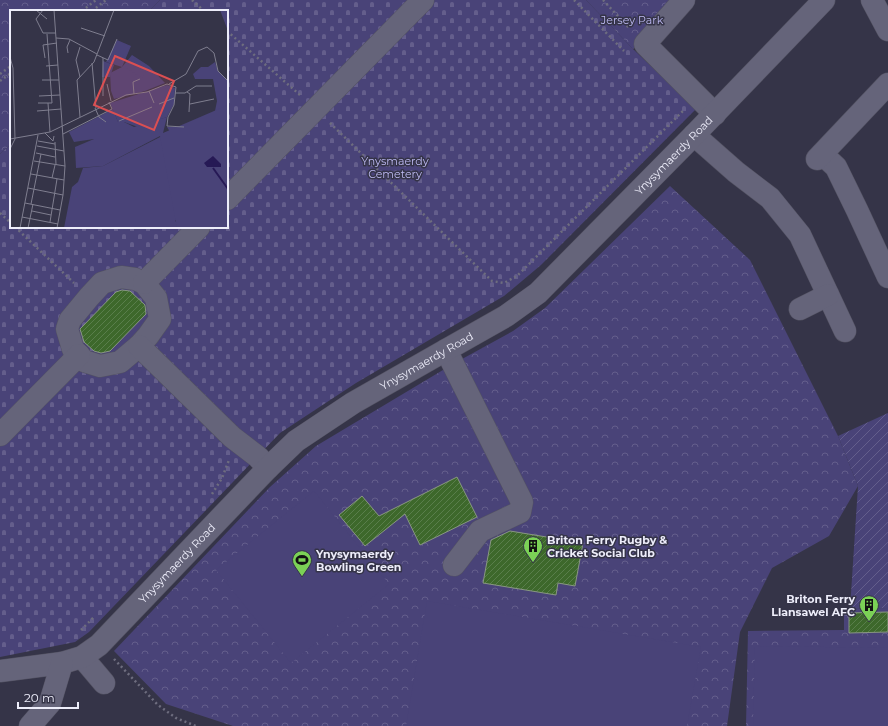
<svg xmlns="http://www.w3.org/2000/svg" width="888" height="726" viewBox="0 0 888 726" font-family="Montserrat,sans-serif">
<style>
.cemetery{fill:url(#cemetery-stones)}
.park{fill:url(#park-crowns)}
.garden{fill:url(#garden-furrows)}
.pitch{fill:#494378}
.building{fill:url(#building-hatch);stroke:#889782}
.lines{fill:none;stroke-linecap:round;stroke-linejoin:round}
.minor-casing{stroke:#535262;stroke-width:23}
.path{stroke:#6e6d7f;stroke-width:2.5;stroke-dasharray:2 3;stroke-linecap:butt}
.minor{stroke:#65647a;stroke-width:22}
.labels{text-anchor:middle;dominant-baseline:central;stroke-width:3;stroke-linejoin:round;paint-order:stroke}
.park-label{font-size:11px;fill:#bebaf3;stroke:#353448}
.street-label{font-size:11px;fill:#ededfa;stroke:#353448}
.poi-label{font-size:11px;font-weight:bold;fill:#ededfa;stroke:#353448;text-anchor:start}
.inset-river{fill:none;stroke:#261955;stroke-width:2}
.inset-road{fill:none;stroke:#7f7e8f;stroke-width:1}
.view{fill:#db4f52;fill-opacity:0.15;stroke:#db4f52;stroke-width:2}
.inset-edge{fill:none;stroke:#ededfa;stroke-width:2}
</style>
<defs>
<pattern id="cemetery-stones" width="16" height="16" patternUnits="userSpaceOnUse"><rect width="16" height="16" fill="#494378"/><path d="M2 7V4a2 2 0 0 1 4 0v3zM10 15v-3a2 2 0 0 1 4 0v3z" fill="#645e8c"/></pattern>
<pattern id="park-crowns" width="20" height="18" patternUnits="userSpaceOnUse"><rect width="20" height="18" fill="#494378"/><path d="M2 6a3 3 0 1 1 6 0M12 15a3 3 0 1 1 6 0" fill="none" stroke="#645e8c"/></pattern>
<pattern id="garden-furrows" width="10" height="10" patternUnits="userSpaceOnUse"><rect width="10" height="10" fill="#494378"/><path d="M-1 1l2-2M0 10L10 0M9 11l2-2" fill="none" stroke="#645e8c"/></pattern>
<pattern id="building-hatch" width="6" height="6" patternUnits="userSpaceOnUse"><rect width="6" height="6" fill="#3d682b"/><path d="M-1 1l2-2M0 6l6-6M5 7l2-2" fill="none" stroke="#597e4b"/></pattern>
</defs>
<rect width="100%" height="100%" fill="#353448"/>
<path class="cemetery" d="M160,0H586L633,49L696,109L541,265L504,296L356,383L280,433L89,632L75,642L0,657V154L11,144V227H227V11H149Z"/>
<g class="park">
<path d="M0,0H160L149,11H11V144L0,154Z"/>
<path d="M586,0H677L633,49Z"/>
<path d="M670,186L750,260L838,436L858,486L829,536L772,568L740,632L727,726H233L166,704L114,651L270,487L316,446L453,364L513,331L545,308Z"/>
<path d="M888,608V726H746L748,631L844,630V609Z"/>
</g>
<path class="garden" d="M888,413V608L850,609L858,486L838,436Z"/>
<g class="pitch">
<path d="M314,491L389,584L291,663L216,570Z"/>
<path d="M427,601L701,647L687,726H406Z"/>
<path d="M755,646L888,648V726H753Z"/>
</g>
<g class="building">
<path d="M122,290L130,291L145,305L146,314L110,351L101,353L94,351L84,342L80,329L81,328L116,292Z"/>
<path d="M457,477L477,517L420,545L405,514L365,546L339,515L362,496L379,516Z"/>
<path d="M510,531L583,543L575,586L558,583L556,595L483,583L491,540Z"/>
<path d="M888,612V632L849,633V613Z"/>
</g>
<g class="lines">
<defs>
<g id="minor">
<path d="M684,0L645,44L715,114"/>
<path d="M872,0L888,30"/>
<path d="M694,135L736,172L770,198L800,235L845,331"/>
<path d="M822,154L836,167L857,210L888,277"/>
<path d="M817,159L888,84"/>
<path d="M227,199L423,0"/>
<path d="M121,277L135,279L144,283L156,298L160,319L148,336L139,346L120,362L100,366L84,361L73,349L67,329L70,320L89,297L102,283Z"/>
<path d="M144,283L199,227"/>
<path d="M800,309L828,295"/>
<path d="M139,346L232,437L258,457L268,468"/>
<path d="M446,350L522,502L520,512L480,531L454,565"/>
<path d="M0,435L79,355"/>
<path d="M82,657L104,683"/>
<path id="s1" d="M0,671L62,663L82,657L99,645L268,468L296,441L353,403L446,350L506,316L538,293L694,135L824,0"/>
<path d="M30,726L50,703L62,663"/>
</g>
</defs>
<use href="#minor" class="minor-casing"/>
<g class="path">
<path d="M192,0L204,11"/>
<path d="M574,0L624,51"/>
<path d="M603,0L630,29"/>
<path d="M82,11L96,0"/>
<path d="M92,11L106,0"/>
<path d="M227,31L300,95"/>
<path d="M0,74L11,66"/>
<path d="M0,81L11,73"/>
<path d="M330,123L492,281L504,283L517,276L683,111"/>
<path d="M0,213L11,223"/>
<path d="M15,227L74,283"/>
<path d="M212,494L222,478L229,460"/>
<path d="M81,630L95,616"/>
<path d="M114,659L158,705L176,718L196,726"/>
</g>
<use href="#minor" class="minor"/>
</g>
<defs>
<symbol id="building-pin" viewBox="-11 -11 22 30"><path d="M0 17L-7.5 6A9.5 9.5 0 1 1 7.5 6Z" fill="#7bd156" stroke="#353448"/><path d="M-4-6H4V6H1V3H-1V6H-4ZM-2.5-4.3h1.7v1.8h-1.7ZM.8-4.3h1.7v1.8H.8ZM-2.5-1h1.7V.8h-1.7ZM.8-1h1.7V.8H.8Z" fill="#111"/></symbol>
<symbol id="stadium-pin" viewBox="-11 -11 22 30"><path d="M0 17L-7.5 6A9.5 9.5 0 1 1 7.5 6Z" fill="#7bd156" stroke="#353448"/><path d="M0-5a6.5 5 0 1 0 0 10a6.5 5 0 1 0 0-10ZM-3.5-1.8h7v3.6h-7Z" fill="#111"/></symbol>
</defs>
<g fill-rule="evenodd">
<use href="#building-pin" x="522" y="535" width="22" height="30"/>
<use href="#stadium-pin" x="291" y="549" width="22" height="30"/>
<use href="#building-pin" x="858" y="594" width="22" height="30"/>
</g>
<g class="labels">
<g class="park-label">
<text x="632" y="20">Jersey Park</text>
<text x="395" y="161">Ynysmaerdy<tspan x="395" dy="13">Cemetery</tspan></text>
</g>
<g class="street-label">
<text stroke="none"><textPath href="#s1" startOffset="865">Ynysymaerdy Road</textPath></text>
<text stroke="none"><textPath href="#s1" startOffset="541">Ynysymaerdy Road</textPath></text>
<text stroke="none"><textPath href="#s1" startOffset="217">Ynysymaerdy Road</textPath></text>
</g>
<g class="poi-label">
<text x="547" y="540">Briton Ferry Rugby &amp;<tspan x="547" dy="13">Cricket Social Club</tspan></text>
<text x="316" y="554">Ynysymaerdy<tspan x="316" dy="13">Bowling Green</tspan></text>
<text x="855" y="599" text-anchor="end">Briton Ferry<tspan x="855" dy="13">Llansawel AFC</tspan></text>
</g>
</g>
<g transform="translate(10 10)">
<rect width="218" height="218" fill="#353448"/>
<path d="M210,0H218V21ZM205,52L208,61L218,71V99L205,101L207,91L203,69H185L183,64L191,57H198ZM157,117H171L218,218L175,199L165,211L176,218H54L62,177L68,172L73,158L93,156L160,122Z" fill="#494378"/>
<path d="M157,75L165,78L164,94L157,107L128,117L114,112H108L100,93Z" fill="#494378"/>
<path d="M107,30L121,36L112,57L122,45L139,56L155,73L135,81L104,89L101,81L100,63L112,57L96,52ZM218,95V218H167L150,126L93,156L66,158L65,137L84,129L64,132L59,122L103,99L108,112H114L124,117L157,107L153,123Z" fill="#494378"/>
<path d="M93,51L104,55L100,67H92Z" fill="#494378"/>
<path d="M107,31L120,36L112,55L99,50ZM122,47L139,57L132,68L115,57Z" fill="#494378"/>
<path d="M203,146L211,154V157H197L194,153Z" fill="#261955"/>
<path class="inset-river" d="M203,158L218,179"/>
<path class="inset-road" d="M26,0L37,9M33,0L26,9L33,23H46M44,0L55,156L53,185L47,218M71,18L95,26M46,28L59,29L87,44M58,43L57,37L60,30M87,45L98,50L107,29M0,47L3,58L5,129L0,139M35,48L33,35L47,33M82,53L86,98M36,56L48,55M70,67L66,50L70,37M32,70H49M97,74L101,91M159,74L176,64L188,41L197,37L204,43L208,61L218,71M139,81L144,93M177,82L180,84L179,102M165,83H175L186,76H202M124,84L123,72L130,69M29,86L50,85M93,86V48M28,93H42L37,24M38,93L40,122M149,94L164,88M180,94L204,89M85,98L89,107L96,112M27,101L51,99M70,107L67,70L84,52L104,0M109,111L142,97M157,116L174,117M35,123L43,131L44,126M53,124L102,99L99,92M0,129L40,122L116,85L137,82L157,74L166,77L164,95L158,107L157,116M28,131L45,134M45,132L46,155M27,136L54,141M26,143L45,147M24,151L55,156M21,164L54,170M42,168L45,155M18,178L53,185M15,193L50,200M21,194L31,144M22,201L41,205M12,207L48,214M40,212L47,169M10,218L28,125M18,218L23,194"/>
<path class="view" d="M105,46L164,71L144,120L84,95Z"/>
<rect width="218" height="218" class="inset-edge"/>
</g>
<path d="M18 702v6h60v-6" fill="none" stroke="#ededfa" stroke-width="2"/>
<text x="24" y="702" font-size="12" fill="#ededfa" stroke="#353448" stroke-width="3" paint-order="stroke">20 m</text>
</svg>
